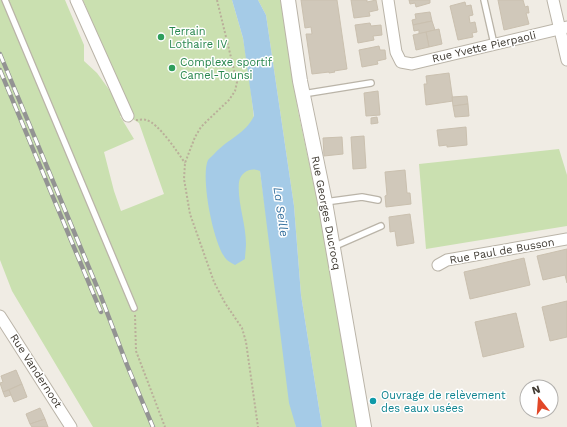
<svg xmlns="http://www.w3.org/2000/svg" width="567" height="427" viewBox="0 0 567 427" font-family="'Work Sans',sans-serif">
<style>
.green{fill:#cae0b0}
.water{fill:#a5cbe7}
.building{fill:#d0c8ba;stroke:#cac0af}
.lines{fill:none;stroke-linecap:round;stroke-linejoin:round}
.service-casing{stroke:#bab4a8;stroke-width:8}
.minor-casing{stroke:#bab4a8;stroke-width:13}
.tertiary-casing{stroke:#bab4a8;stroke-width:16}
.path{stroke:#baaf9a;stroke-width:2;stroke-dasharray:2 2;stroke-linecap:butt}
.service{stroke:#fff;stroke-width:5.5}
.minor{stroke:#fff;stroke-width:11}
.tertiary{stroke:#fff;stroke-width:14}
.rail-casing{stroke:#939393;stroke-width:4.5}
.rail{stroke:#fff;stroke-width:3;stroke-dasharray:9;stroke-linecap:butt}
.leisure-dot{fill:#2e9e5b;stroke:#fff;stroke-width:1.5}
.culture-dot{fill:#0f9aa8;stroke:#fff;stroke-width:1.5}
.labels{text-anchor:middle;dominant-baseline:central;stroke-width:3;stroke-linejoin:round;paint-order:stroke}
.leisure-label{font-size:11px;fill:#27864d;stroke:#fff;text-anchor:start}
.street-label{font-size:11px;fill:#413c34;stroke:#fff}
.culture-label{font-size:11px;fill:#0d838f;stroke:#fff;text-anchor:start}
.water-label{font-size:12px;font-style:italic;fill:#3a74a0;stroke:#fff}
</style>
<rect width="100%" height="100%" fill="#f0ece4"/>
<g class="green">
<path d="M0,0H65L84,45V61L97,73L127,114L120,116L134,139L104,152L114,191L121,211L164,194L139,123L128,116L131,114L83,0H232L243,38L249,75L260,171L296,427H93L12,291L0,260Z"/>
<path d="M258,0H281L298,111L326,242L359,427H322L301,295L294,206L266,15Z"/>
<path d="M559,149L567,175V226L426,249L419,164Z"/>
</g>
<path class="water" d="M232,0H258L266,15L294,206L301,295L322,427H296L289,403L260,171C252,167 241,171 239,182C237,202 246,223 246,244C246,249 245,254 245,259L235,265C232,263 229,262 227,260C214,248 200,177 208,160C210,158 213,155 215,153C228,139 245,134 254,116L243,38Z"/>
<g class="building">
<path d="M301,0H337L347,69L334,71L335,72L329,73V72L312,74L306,34H312L311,27L305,28Z"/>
<path d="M351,0H367V2L376,0L378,10L369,12L370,16L354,18Z"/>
<path d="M409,0H430V3L416,7L415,3L410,4Z"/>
<path d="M498,0H523L525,7L528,6L529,13H526L529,24L504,30Z"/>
<path d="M465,2L466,6L471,5L473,15L469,16L470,23L475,22L477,32L472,33L473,37L458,40L450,6Z"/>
<path d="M430,12L432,21L413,25L412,20L416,19L415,14Z"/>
<path d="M432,21L435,30L419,34V30L414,31L413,25Z"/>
<path d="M370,23L371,26L381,25L382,35L373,36L374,40L358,43L355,25Z"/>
<path d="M439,29L442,44L429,47L426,32Z"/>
<path d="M426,32L429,47L416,50L413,35Z"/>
<path d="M379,46L380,50H385L386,59L377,61L378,64L362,67L359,50Z"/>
<path d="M449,73L453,101L426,105L424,84H427L426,76Z"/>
<path d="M378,91L380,115L366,116L364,93Z"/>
<path d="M467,96L468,104L453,106L452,97Z"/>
<path d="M468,104L469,116L455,117L453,106Z"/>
<path d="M377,117L378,123L371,124V118Z"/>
<path d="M466,127L467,145L447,147V145L439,146L437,130Z"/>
<path d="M364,136L366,168L353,169L351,137Z"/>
<path d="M342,137L343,154L324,156L323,138Z"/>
<path d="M405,170L407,193H410L411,204L386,207L385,196L387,195L385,172Z"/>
<path d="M410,214L414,243L397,246L395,231L390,232L389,217Z"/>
<path d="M567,249V283L565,275L543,280L537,256Z"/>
<path d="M524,258L530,285L470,299L464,272Z"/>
<path d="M567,301V337L550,341L542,307Z"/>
<path d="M516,313L524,347L483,357L475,322Z"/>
<path d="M16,370L22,384L3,392L0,383L3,382L1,376Z"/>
<path d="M22,384L27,397L14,402L9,390Z"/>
<path d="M9,390L11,395L5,397L3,392Z"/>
<path d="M375,397L377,403L371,405L370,399Z"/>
<path d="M40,408L45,419L30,424L26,414Z"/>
<path d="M45,419L48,427H32L30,424Z"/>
</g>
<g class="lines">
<defs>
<g id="service">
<path d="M5,0L134,308"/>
<path d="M484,0L494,44"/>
<path d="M303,94L371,83"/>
<path d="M325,202L362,197L378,200"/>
<path d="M333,247L381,226"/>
</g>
<g id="minor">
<path d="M76,0L128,116"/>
<path d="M388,0L396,52L401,62L412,64L567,27"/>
<path d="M553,0L567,60"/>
<path d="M438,265L447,260L567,239"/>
<path d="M0,316L71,427"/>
</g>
<path id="tertiary" d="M288,0L300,81L325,202L364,427"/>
</defs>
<use href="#service" class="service-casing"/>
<use href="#minor" class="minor-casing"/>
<use href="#tertiary" class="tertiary-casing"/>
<g class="path">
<path d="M217,0L237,82L235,91L229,100L208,120L201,127L195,137L185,163L184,179L190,214L214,282L225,303L242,328L246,342L258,427"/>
<path d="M136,120C139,120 143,119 146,120C158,122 178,153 185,163"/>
<path d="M135,315L136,351L165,427"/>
</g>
<use href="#service" class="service"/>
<use href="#minor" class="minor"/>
<use href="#tertiary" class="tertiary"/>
<defs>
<g id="rail">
<path d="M0,54L100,294L127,365L153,427"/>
<path d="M0,70L101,312"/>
</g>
</defs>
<use href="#rail" class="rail-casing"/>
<use href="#rail" class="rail"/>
</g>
<g class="leisure-dot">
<circle cx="161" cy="37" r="4"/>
<circle cx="172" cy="68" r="4"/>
</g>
<circle class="culture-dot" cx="373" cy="401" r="4"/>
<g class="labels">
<g class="leisure-label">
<text x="169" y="31">Terrain<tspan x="169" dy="13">Lothaire IV</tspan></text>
<text x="180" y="62">Complexe sportif<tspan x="180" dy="13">Camel-Tounsi</tspan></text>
</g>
<g class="street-label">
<text transform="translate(484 47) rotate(-13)">Rue Yvette Pierpaoli</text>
<text transform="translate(326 213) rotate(79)">Rue Georges Ducrocq</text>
<text transform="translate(502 251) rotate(-10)">Rue Paul de Busson</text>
<text transform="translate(36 371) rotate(57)">Rue Vandernoot</text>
</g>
<g class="culture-label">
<text x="381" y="395">Ouvrage de relèvement<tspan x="381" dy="13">des eaux usées</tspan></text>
</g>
<g class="water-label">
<text transform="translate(281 212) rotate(82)">La Seille</text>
</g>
</g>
<g transform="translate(539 399) rotate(343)"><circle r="19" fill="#ffffff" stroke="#b3b1ae"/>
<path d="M0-3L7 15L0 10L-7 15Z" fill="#e24728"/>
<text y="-6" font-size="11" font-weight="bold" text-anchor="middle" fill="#413c34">N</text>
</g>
</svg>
